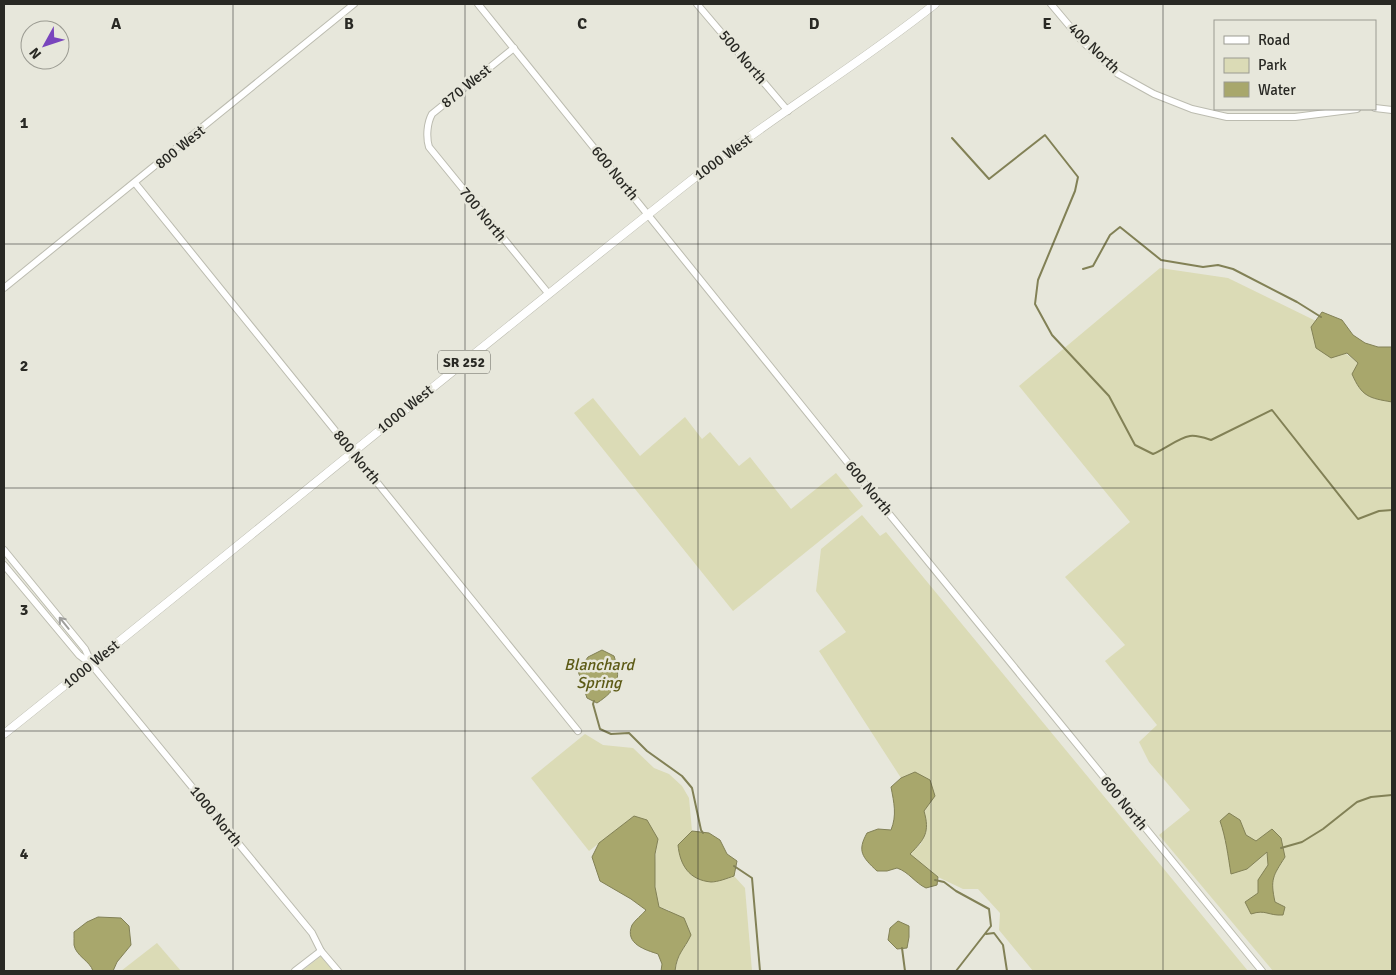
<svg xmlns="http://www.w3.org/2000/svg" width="1396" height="975" viewBox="0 0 1396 975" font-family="Signika,sans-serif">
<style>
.green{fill:#dbdbb6}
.water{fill:#a8a76c;stroke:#828156}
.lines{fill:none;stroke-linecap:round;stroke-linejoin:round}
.stream{stroke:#828156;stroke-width:2}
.minor-casing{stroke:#bcbcb0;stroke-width:8}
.major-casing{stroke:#bcbcb0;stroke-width:9}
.minor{stroke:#fff;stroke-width:6}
.major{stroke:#fff;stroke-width:8}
.oneway{stroke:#9f9f9c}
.grid{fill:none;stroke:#292924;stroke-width:1;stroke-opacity:0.55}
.labels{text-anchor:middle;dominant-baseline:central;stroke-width:5;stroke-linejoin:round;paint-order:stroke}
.shield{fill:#e7e7db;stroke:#62625b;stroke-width:1}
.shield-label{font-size:14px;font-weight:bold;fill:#292924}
.street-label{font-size:15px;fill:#292924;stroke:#e7e7db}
.water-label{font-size:16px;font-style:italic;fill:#5c5a15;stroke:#e7e7db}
.grid-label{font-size:16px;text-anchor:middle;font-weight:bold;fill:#292924;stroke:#e7e7db;stroke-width:5;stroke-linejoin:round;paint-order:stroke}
</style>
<rect width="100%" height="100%" fill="#e7e7db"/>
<g class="green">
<path d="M1160,268L1228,278L1316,321L1311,327L1358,363L1386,401L1392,402V971H1273L1159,835L1190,810L1149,762L1139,742L1157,725L1105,661L1125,645L1065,577L1130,522L1019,386Z"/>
<path d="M593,398L640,456L685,417L702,439L710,432L739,466L750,457L791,509L836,473L863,506L733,611L574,413Z"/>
<path d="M862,515L880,536L886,532L1248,971H1033L999,930L1000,913L978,889H963L938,877L909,854L921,844L924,811L935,796L915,772L901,778L819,651L846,632L816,591L821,549Z"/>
<path d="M585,734L603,745L633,748L654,768L669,774L682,786L689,798L692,831L678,845L727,879L734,876L745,888L752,971H675L679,954L687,944L669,910L659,907C653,886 654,861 658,839L634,816L589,851L531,778Z"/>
<path d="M157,943L181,971H121Z"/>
<path d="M321,956L334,971H302Z"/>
</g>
<g class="water">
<path d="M1322,312L1342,320L1353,335L1365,343L1378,347H1392V402C1369,398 1362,397 1352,374L1358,363L1347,353L1331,358L1316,348L1311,327Z"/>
<path d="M602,650L614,656C622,679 617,690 597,703L587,698L578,671L588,657Z"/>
<path d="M915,772L930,780L935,796L924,811C930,832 925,839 910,854L938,877L937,885L926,888C915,883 909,872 897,868L887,871H877C862,857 857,851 867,833L878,829L891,830C897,815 894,803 891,787L901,778Z"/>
<path d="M1229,813L1240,820L1246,835L1256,841L1272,829L1281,838L1285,857C1273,876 1270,879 1275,902L1285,907L1283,915C1268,916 1266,909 1251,914L1245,902L1258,893V880L1268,865L1267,852L1247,869L1231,874C1228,856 1226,838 1220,821Z"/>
<path d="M634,816L647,820L658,839L655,854V887L659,907L684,918L691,935C684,950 677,953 675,971H661L662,964L658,954C646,950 624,944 632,925C635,920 642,915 646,910L631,899L600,881L592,857L599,843Z"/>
<path d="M692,831L709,833L720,840L727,854L737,861L734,876C728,878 718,882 711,882C689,880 680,865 678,845Z"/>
<path d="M98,917L121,918L129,926L131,945L117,962L113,971H93C90,961 76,956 74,945C74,941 74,936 74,932L87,922Z"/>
<path d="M898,921L909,926V937L907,948L897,949L888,940L890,928Z"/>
</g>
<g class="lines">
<g class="stream">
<path d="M952,138L989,179L1045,135L1078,177L1075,191L1038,280L1035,304L1052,335L1109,396L1135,445L1153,454C1165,449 1178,438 1190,436C1197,435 1205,438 1211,440L1272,410L1358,519L1379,511L1392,510"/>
<path d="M1083,269L1093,266L1110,235L1120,227L1161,260L1203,267L1218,265L1233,269L1297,302L1321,317"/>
<path d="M594,701L593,704L600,729L611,734L629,733L647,751L682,776L692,788L701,830L703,833"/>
<path d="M1281,848L1302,842L1323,829L1357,802L1371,797L1392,795"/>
<path d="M734,866L752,878L760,971"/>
<path d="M935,880L944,882L956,891L989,909L991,926L956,971"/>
<path d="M986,934L994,933L1003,945L1007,971"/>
<path d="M902,948L905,971"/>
</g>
<defs>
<g id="minor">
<path d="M478,4L877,499L1262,971"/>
<path d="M697,4L788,111"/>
<path d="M1051,4L1083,42L1118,74L1154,94L1192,109L1227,117H1295L1357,109"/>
<path d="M514,48L432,114C427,123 426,137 429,147L548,293"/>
<path d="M1375,108L1392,110"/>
<path d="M135,183L578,731"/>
<path d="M4,288L354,4"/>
<path d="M4,550L85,649L91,662"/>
<path d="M4,565L79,655L91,664L312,933L321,951L338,971"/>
<path d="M295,971L321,951"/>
</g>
<path id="major" d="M4,734C233,551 459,364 689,182C768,119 856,67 935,4"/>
</defs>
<use href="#minor" class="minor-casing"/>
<use href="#major" class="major-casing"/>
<use href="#minor" class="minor"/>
<use href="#major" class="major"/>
</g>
<defs><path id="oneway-shaft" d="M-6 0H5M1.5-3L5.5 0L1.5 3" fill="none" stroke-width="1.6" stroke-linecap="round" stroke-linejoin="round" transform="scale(1.25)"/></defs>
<use class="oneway" href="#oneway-shaft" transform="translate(64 623) rotate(-129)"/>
<path class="grid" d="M233,4V971M465,4V971M698,4V971M931,4V971M1163,4V971M4,244H1392M4,488H1392M4,731H1392"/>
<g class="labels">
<rect class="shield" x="438" y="350.5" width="52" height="23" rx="4"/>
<g class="shield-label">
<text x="464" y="362">SR 252</text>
</g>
<g class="street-label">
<text transform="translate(1094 48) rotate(44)">400 North</text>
<text transform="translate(743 57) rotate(50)">500 North</text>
<text transform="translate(466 86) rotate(-39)">870 West</text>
<text transform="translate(180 147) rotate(-39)">800 West</text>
<text transform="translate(723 157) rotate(-36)">1000 West</text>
<text transform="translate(615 173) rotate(51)">600 North</text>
<text transform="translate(483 214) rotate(51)">700 North</text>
<text transform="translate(405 409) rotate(-39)">1000 West</text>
<text transform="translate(357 457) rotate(51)">800 North</text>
<text transform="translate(869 488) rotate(51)">600 North</text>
<text transform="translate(91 664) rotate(-39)">1000 West</text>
<text transform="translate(1124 803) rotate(51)">600 North</text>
<text transform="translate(216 816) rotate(51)">1000 North</text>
</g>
<g class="water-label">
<text x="599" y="665">Blanchard<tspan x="599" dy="18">Spring</tspan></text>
</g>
</g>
<g class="grid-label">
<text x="116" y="29">A</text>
<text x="349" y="29">B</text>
<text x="582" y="29">C</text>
<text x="814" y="29">D</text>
<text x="1047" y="29">E</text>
<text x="24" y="128">1</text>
<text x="24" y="371">2</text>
<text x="24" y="615">3</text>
<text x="24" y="859">4</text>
</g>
<rect width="1396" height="975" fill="none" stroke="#292924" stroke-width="10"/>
<rect x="1214" y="20" width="162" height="90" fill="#e7e7db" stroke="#9b9b92"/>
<rect x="1224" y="36" width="25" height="8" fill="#ffffff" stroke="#9b9b92"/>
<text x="1258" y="45" font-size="15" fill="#292924">Road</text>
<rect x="1224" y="58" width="25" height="15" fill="#dbdbb6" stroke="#9b9b92"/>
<text x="1258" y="70" font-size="15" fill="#292924">Park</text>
<rect x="1224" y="82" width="25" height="15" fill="#a8a76c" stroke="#9b9b92"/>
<text x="1258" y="95" font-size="15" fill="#292924">Water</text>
<g transform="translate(45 45) rotate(230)"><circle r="24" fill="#e7e7db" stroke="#9b9b92"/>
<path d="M0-4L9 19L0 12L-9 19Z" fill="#7945bd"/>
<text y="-8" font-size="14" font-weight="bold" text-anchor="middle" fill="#292924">N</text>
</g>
</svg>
